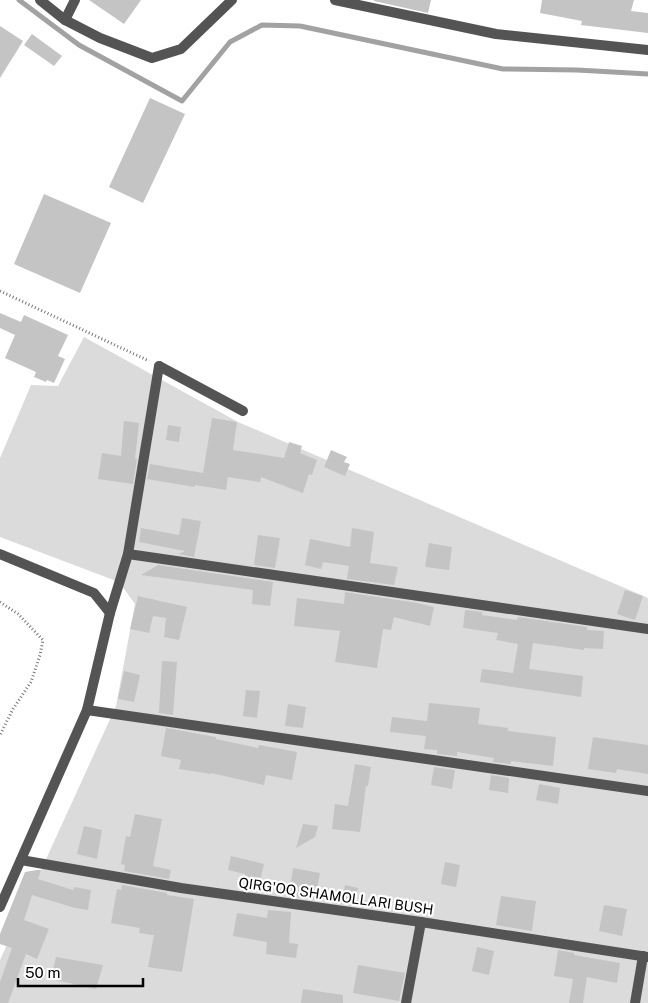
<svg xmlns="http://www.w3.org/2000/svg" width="648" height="1003" viewBox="0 0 648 1003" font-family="'Public Sans',sans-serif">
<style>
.green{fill:#dbdbdb}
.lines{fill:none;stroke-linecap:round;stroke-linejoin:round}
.stream{stroke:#a2a2a2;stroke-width:5}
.building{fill:#c4c4c4}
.path{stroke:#767676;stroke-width:3;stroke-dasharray:1 2.5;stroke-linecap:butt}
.service{stroke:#545454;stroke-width:10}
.minor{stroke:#545454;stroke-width:10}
.labels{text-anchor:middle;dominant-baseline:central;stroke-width:4.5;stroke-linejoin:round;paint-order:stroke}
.street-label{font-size:14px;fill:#000;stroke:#fff}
</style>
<rect width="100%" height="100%" fill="#fff"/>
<path class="green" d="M84,337L238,422L648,598V1003H0V960L116,706L135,604L119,582L0,537V458L31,385L58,386Z"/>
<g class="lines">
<path class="stream" d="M19,0L79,45L182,101L230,42L262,25L300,26L503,69L577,70L648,74"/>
</g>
<g class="building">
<path d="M89,0H141L124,24Z"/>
<path d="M374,0H431L428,13L374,1Z"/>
<path d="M542,0H634L631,11L648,13V33L581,25L582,21L540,13Z"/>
<path d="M0,26L23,41L0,78Z"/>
<path d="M32,34L62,56L54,66L24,45Z"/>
<path d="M150,98L185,114L143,203L109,187Z"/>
<path d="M44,194L111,223L80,293L14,264Z"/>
<path d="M0,313L21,322L24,315L68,335L58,356L65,359L54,383L47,380L46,382L34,377L36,372L5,358L15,335L0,328Z"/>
<path d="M212,418L237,422L233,450L284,458L289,442L302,446L300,453L317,460L312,475L309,474L303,493L261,477L260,482L228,477L226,490L195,485V487L147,479L150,464L203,473Z"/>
<path d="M124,421L139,423L135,459H137L133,484L98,479L102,453L121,456Z"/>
<path d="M168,425L181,427L179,442L166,440Z"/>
<path d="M331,450L347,457L344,462L350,464L345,476L324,467Z"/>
<path d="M182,518L201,521L194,557L178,554L185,551L139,542L141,528L179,535Z"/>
<path d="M352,528L374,532L370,563L398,567L394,585L347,579L349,566L323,562L321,569L305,565L310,539L350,547Z"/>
<path d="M258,535L280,538L275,568L254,565Z"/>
<path d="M429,543L452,547L449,570L425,567Z"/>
<path d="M158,565L273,582L270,606L252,604L253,590L141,575Z"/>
<path d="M625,590L643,596L635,620L617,614Z"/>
<path d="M345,592L417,603L434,607L430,626L394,617L391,630L383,629L377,668L335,662L340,631L294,626L297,598L344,604Z"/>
<path d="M138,596L187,607L179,640L164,637L166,618L153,616L149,633L130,629Z"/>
<path d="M465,610L482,612V615L517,620L518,617L587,627V630L604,631L603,649L584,648V650L533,643L529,669L583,676L581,697L480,682L482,669L513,673L518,644L496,640L498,633L463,628Z"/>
<path d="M162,661L177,662L173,715L159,713Z"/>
<path d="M124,671L140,675L134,702L118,699Z"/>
<path d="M246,690L260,691L257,718L243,716Z"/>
<path d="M429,703L480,708L478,724L508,728V731L556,737L553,766L511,761V764L493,762L494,758L457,752V756L437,754V750L424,749L426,736L390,732L392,717L427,721Z"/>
<path d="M288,704L306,707L303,728L285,726Z"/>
<path d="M166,728L216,737V739L258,748L259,745L297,752L292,780L266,775L264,785L211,773V774L179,769L181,760L161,756Z"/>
<path d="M593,737L648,745V774L617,769L616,773L588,769Z"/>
<path d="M355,764L371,767L368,786H366L360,832L332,829L335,804L348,806Z"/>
<path d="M434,767L455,770L452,789L431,785Z"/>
<path d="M491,775L509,778L508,793L489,790Z"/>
<path d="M539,784L560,788L558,804L536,800Z"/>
<path d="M135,814L162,819L153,866L171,870L169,879L124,871L125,865L121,864L126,836L130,837Z"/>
<path d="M303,824L318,826L315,837L296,848Z"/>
<path d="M84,826L102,830L97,859L77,854Z"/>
<path d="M231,856L264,864L259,885L243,881L245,874L228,870Z"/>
<path d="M445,862L460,865L456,887L441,884Z"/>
<path d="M293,868L320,873L315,900L289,896Z"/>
<path d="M37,870H41L38,879L73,890L74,887L91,890L88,910L75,908L32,895L24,920L49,929L37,959L26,954L8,1003H0V982L12,948L0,944V934L25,872Z"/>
<path d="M122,885L167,893V895L194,899L182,972L148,967L154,935L139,933L140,928L111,923L117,889L121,890Z"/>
<path d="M345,885L358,888L354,906L341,904Z"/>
<path d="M501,896L536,901L532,931L496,925Z"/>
<path d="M604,905L627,909L622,936L599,931Z"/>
<path d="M268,910L291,912L289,943L298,944L296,958L266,954L267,942L233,936L237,913L267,918Z"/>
<path d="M477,947L494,951L489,975L472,971Z"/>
<path d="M558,950L574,953V955L620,963L617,983L587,977L583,1003H569L573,979L554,976Z"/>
<path d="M56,957L103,965L96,989L51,979Z"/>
<path d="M358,965L405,973L399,1001L353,993Z"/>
<path d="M303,989L343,995V1003H301Z"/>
</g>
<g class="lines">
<g class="path">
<path d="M0,291L149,361"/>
<path d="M0,602L18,614L43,640L40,655L31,682L13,709L0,735"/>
</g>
<g class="service">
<path d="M65,20L75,0"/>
<path d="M159,366L243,411"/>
</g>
<g class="minor">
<path d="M40,0L65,20L100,38L152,58L181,49L232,0"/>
<path d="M335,0L496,34L648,50"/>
<path d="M0,554L94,593L110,613"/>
<path d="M128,554L648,629"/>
<path d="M87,710L648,791"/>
<path d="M21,860L181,888L421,922L648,957"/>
<path d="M0,907L87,710L110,613L128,554L159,366"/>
<path d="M406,1003L421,922"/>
<path d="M635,1003L643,956"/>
</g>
</g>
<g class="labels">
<g class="street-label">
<text transform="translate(336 896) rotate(8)">QIRG'OQ SHAMOLLARI BUSH</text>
</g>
</g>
<path d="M18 978v8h125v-8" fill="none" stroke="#000000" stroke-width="2.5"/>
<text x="25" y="978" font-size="15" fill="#000000" stroke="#ffffff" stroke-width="4" paint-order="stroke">50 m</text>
</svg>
